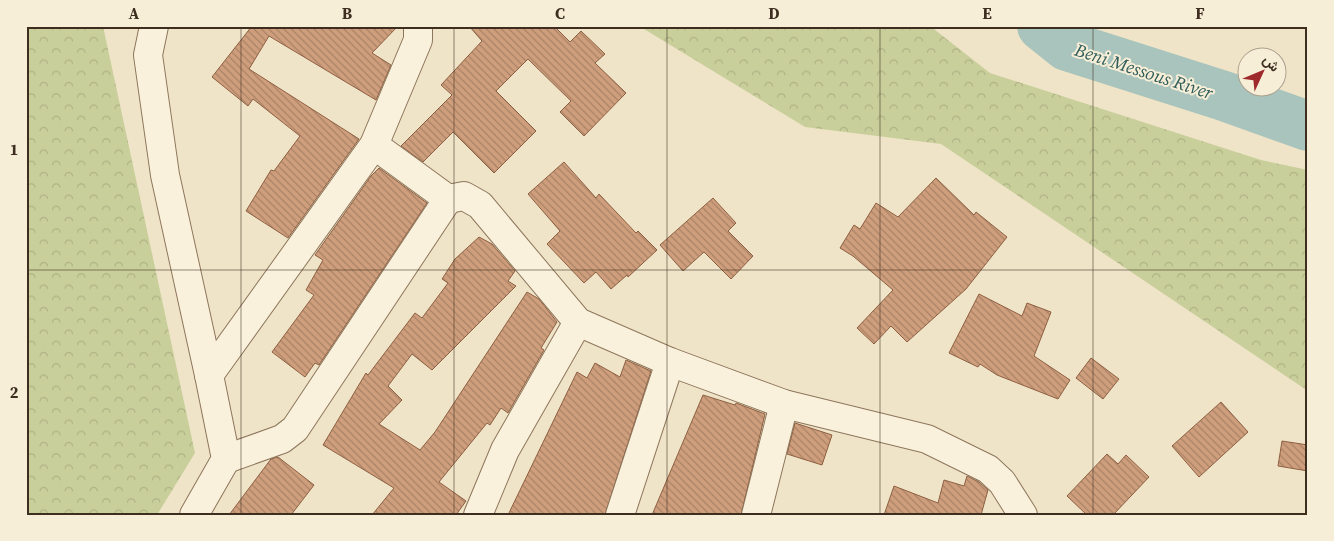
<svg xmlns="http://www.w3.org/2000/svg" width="1334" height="541" viewBox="0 0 1334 541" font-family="'Source Serif 4',Vazirmatn,serif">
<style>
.forest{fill:url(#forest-crowns)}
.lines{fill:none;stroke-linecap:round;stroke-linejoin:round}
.river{stroke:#a9c4bc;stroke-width:50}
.building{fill:url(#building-back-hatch);stroke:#8d5f41}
.minor-casing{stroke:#8d765c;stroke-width:30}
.minor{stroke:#faf1dc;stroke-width:28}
.grid{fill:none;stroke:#3d2e20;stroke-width:1;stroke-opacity:0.55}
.labels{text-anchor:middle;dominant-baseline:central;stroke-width:4;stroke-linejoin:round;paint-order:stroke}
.water-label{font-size:18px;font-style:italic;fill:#2f5d5a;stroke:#f7eed8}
.neatline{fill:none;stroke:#3d2e20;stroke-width:2}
.grid-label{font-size:16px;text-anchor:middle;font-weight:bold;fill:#3d2e20}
</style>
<defs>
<pattern id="forest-crowns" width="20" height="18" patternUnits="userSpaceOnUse" patternTransform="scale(1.25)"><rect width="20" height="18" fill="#c9cf9b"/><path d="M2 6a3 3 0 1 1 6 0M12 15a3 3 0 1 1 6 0" fill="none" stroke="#aeb285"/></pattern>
<pattern id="building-back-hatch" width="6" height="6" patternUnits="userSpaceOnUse" patternTransform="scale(1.25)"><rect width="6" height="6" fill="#cf9f7d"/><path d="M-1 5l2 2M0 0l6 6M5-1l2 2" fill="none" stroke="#a98266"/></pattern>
</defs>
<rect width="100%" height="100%" fill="#f0e4c8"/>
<g class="forest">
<path d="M26,26H103L195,453L157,515H26Z"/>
<path d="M639,26H930L990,73L1261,160L1308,170V391L941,144L805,127Z"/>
</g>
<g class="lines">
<path class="river" d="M1042,26L1067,46L1224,96L1308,126"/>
</g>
<g class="building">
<path d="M252,26H398L372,53L391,65L376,100L269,36L249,69L359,139L288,238L246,211L271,170L274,171L300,136L253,99L248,106L212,77Z"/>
<path d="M469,26H554L570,42L581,31L605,54L595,63L626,93L584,136L560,112L571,101L528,59L496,91L536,131L494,173L453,132L423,162L401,146L452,95L441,85L482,41Z"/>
<path d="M564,162L596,198L599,194L636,233L638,231L657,250L628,277L627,275L611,289L596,272L584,283L547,244L560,231L528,194Z"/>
<path d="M379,168L427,203L319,365L315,363L305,377L272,352L314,295L306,290L323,260L315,255L371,176Z"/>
<path d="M936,178L974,215L976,212L1007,237L966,289L907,342L891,326L874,344L857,328L893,290L853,256L840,248L854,225L860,229L876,203L898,217Z"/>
<path d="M713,198L736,223L728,231L753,256L731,279L704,252L683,271L660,245Z"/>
<path d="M479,237L492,244L515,271L508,281L516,286L432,370L412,354L388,386L402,400L379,424L420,450L435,432L527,292L539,299L557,322L541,348L544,350L508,413L501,408L490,425L487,423L439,482L466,501L456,515H372L394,488L323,445L366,373L368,375L415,313L422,318L448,283L442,279L455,259Z"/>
<path d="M979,294L1022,316L1027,303L1051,312L1034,356L1070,380L1058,399L997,375L980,364L978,367L949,353Z"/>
<path d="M1091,358L1119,379L1103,399L1076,378Z"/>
<path d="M626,360L651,371L605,515H508L577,372L587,378L595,363L620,377Z"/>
<path d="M703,395L735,405L736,403L765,414L741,515H652Z"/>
<path d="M1221,402L1248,432L1199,477L1172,446Z"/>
<path d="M795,423L832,435L822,465L787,454Z"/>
<path d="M1282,441L1308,445V471L1278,466Z"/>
<path d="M1107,454L1118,464L1126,455L1149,477L1113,515H1087L1067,496Z"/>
<path d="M278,457L314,485L291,515H229L271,459Z"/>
<path d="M967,476L979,482L988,490L981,515H884L894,486L938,503L944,480L964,486Z"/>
</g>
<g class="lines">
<defs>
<g id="minor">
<path d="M154,26L148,55L165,175L209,375L226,459L194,515"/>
<path d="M374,145L448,199L464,196L480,205L578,322L670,362L784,404L927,439L988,469L1002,482L1023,515"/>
<path d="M209,375L374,145L418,40V26"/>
<path d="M226,459L282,439L295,429L448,199"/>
<path d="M478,515L505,450L578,322"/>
<path d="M620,515L670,362"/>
<path d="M756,515L784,404"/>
</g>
</defs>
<use href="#minor" class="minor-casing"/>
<use href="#minor" class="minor"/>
</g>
<path class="grid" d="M241,26V515M454,26V515M667,26V515M880,26V515M1093,26V515M26,270H1308"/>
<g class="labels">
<g class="water-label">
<text transform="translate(1144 71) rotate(18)">Beni Messous River</text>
</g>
</g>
<rect width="1334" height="541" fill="none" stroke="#f7eed8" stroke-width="55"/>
<g transform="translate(1262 72) rotate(46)"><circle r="24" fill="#f7eed8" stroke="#ada18e"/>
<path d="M0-4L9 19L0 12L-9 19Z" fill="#9e2a2b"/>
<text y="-8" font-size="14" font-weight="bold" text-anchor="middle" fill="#3d2e20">ش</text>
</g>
<rect x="28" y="28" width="1278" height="486" class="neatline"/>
<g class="grid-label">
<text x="134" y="19">A</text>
<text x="347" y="19">B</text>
<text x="560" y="19">C</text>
<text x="774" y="19">D</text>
<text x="987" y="19">E</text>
<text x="1200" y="19">F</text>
<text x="14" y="155">1</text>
<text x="14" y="398">2</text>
</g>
</svg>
